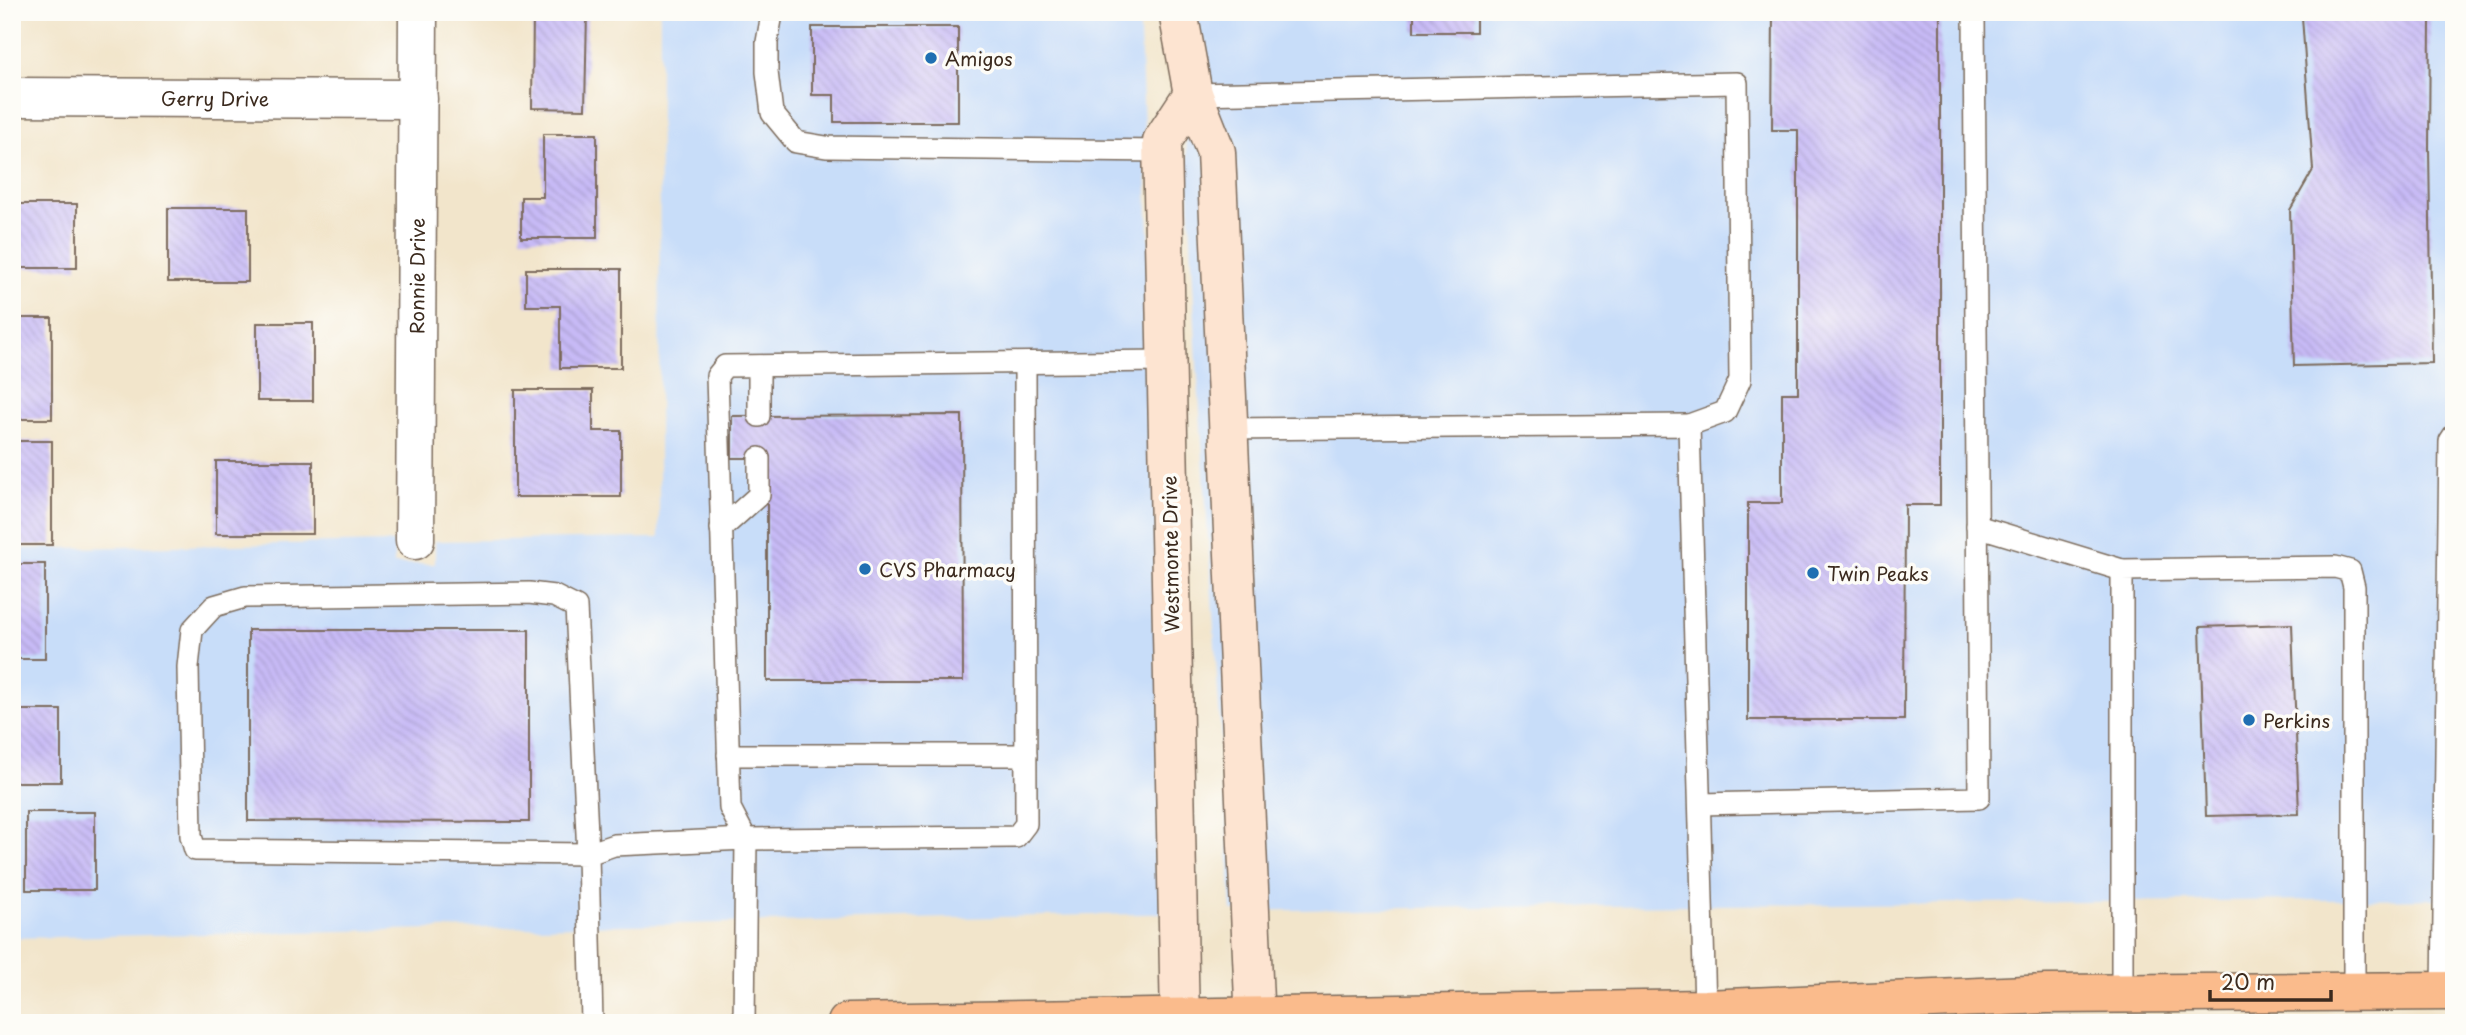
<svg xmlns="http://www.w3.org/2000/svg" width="2466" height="1035" viewBox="0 0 2466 1035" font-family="'Playpen Sans',sans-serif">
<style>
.built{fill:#c8ddf9}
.building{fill:url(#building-back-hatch)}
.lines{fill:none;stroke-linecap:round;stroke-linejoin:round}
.lane-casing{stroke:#7b6b5b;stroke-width:24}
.street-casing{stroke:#7b6b5b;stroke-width:41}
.secondary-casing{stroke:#7b6b5b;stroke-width:41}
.primary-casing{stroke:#7b6b5b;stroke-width:41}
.lane{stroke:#fff;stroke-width:21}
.street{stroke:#fff;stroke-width:38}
.secondary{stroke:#fde4d1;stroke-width:38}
.primary{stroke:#fabb8c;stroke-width:38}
.poi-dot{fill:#1f6fb2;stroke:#fdfcf7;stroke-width:2.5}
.labels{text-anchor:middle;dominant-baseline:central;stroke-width:7;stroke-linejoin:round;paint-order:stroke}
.poi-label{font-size:19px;fill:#3b2a1e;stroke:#fdfcf7;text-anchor:start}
.street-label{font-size:19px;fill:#3b2a1e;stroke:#fdfcf7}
</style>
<defs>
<pattern id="building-back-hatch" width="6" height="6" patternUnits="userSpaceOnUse" patternTransform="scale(1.75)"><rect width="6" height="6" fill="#c7baf6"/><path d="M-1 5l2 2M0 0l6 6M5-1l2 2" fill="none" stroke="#aca0d2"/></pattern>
</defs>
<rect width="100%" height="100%" fill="#fdfcf7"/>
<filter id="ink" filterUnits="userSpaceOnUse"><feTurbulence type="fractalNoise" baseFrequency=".0143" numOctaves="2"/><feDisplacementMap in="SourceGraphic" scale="14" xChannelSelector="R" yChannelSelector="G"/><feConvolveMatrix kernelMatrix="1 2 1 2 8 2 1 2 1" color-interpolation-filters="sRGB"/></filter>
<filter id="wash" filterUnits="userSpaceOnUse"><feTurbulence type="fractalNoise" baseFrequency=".00686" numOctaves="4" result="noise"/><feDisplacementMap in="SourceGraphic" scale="28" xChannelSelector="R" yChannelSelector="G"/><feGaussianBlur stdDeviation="1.57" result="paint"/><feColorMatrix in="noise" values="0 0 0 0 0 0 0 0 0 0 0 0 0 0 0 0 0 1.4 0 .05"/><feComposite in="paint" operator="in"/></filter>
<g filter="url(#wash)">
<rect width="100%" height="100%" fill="#f2e5cb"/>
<g class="built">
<path d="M660,12H1139L1155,366L1190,913L12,938V549L394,542V564H435V541L659,538Z"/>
<path d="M1180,12H2454V899L1479,907L1232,911L1197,363Z"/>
</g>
<g id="blocks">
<g class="building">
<path d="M533,12H587L585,109L532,108Z"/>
<rect x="1414" y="12" width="62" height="20"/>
<path d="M1773,12H1940V505H1905L1904,720H1748V503H1782V393H1798V130H1772Z"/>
<path d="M2304,12H2427L2430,19L2429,148L2432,363L2294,366L2290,210L2313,170L2302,17Z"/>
<path d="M812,27H958V122H834V95H812Z"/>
<path d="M543,134H597V238H521V197H543Z"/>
<rect x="12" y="204" width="65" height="64"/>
<rect x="168" y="208" width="80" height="74"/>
<path d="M526,269H621V368H560V306H526Z"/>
<rect x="12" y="318" width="40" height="101"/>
<rect x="257" y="323" width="56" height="78"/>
<path d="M515,390H593V431H621V497H515Z"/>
<path d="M962,415L963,681H767V458H732V416Z"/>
<rect x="12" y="441" width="40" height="104"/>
<rect x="216" y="461" width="97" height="73"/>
<rect x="12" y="564" width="33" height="95"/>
<path d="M2292,624L2299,814L2206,816L2200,627Z"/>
<path d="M248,630H529V822L248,821Z"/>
<rect x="12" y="710" width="49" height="72"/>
<rect x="26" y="812" width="69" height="78"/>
</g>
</g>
</g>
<g filter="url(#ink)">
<use href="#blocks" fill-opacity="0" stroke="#7b6b5b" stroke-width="2"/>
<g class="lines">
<defs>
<g id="lane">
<path d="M774,12L772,14L767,42V72L772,113L796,142L826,147L1162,151"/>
<path d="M1193,94L1737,83L1740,380L1725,412L1689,425"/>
<path d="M759,366V416"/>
<path d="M1229,429L1689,425L1705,1009"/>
<path d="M1977,526L2122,570"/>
<path d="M721,529L759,495V458"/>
<path d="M728,755H1026"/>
<path d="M1700,804L1979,798L1974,12"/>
<path d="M2443,991L2450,441L2454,435"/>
<path d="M2122,993V570L2335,567L2350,571L2354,587V991"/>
<path d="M592,1023L588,854L576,607L554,596L529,593L245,597L214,606L192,630L188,667L191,836L195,850L588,854L614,845L746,839L1016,837L1026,824L1025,363"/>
<path d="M744,1023L746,839L730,808L717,376L725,366L1166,361"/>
</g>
<g id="street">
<path id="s1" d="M12,97L418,99"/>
<path id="s2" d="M415,540L418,12"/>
</g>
<g id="secondary">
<path d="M1178,12L1193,94L1216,152L1255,1023"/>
<path d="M1180,1023L1162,141L1193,94"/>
</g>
<path id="primary" d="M847,1023L1705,1009L2047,994L2454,991"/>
</defs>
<use href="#lane" class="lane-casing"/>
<use href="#street" class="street-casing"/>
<use href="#secondary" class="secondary-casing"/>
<use href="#primary" class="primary-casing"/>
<use href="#lane" class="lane"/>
<use href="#street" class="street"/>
<use href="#secondary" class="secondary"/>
<use href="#primary" class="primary"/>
</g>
</g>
<g class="poi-dot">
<circle cx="931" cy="58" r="7"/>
<circle cx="865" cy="569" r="7"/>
<circle cx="1813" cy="573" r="7"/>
<circle cx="2249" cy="720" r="7"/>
</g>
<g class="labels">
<g class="poi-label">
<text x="945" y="58">Amigos</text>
<text x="879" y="569">CVS Pharmacy</text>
<text x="1827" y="573">Twin Peaks</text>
<text x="2263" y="720">Perkins</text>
</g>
<g class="street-label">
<text stroke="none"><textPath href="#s1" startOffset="203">Gerry Drive</textPath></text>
<text stroke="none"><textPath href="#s2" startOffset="264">Ronnie Drive</textPath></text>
<text transform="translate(1170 554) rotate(-91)">Westmonte Drive</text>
</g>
</g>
<rect width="2466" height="1035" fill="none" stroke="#fdfcf7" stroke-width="42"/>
<path d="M2210 990v10h121v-10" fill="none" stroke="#3b2a1e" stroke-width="3.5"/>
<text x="2221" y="990" font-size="21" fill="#3b2a1e" stroke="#fdfcf7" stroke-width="5" paint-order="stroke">20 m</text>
</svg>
